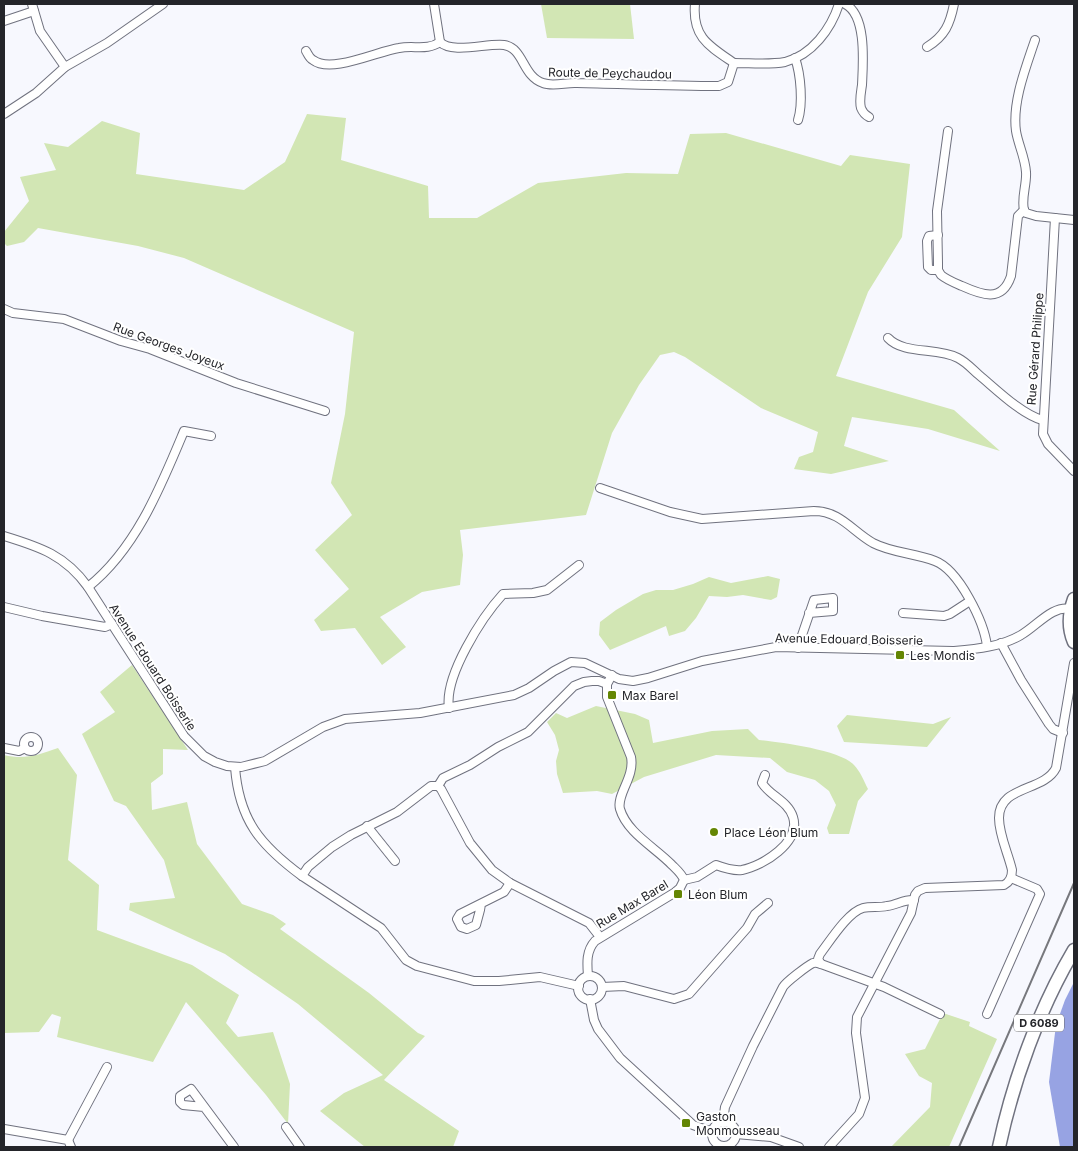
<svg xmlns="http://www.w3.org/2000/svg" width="1078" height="1151" viewBox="0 0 1078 1151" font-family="Inter,sans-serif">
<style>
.green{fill:#d2e6b4}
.water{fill:#97a3e3}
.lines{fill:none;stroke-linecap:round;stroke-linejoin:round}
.street-casing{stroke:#70727f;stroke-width:10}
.primary-casing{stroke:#70727f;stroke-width:15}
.street{stroke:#fff;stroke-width:8}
.primary{stroke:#fff;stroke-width:12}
.rail{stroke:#77787d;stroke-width:2}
.poi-dot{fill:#648604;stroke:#fff;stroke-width:2}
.labels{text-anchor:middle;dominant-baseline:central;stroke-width:4;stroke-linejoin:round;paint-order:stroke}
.shield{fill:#fff;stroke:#66666a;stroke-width:1}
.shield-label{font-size:11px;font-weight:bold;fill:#24252a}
.street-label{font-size:12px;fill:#24252a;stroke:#fff}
.poi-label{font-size:12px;fill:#24252a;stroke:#fff;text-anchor:start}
</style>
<rect width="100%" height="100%" fill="#f7f8fe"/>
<g class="green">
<path d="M541,4H630L634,39L547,38Z"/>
<path d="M307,114L346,118L341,160L428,186L429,218H477L538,183L626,173L678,174L690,134L726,133L841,166L850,155L910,164L902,237L868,292L836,376L954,410L1000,451L928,429L852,417L844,446L889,461L831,474L794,469L799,457L813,452L818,432L761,408L685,357L674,352L660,355L639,385L612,433L586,515L460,530L463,555L460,585L422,592L380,617L406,647L382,665L355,628L321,631L314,620L349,589L315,550L352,515L331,483L345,414L354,332L184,258L138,246L38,228L24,242L7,246L4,243V232L29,201L20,177L56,170L44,143L68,147L102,121L140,133L136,174L244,190L285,162Z"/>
<path d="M768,576L780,579L777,597L771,600L743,595L727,597L709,596L696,618L685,631L669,636L666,626L610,650L599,635L600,622L616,610L643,594L656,590H673L693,584L709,577L731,583Z"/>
<path d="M132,665L188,750L163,749V774L151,783L152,810L187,802L197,844L242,904L273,915L286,924L280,929L369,993L418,1033L425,1036L384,1080L459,1131L453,1147H365L320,1111L344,1093L383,1075L298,1004L225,954L129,910L130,903L175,898L164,860L126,806L114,801L82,734L115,712L100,692Z"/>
<path d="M596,706L635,714L649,720L653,743L712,731L748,729L759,740C779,742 841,750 854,765C860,771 864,781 868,789L858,801L849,834H829L827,828L836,805L829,791L815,780L787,772L770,758L716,755L644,777L612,794L597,791L563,793L557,774L556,761L559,750L555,735L547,722L556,713L567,718Z"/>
<path d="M847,715L933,724L951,717L927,747L844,742L837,726Z"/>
<path d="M58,748L77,775L68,860L99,885L97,930L192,965L239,995L226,1023L238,1037L273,1032L290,1084L288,1124L266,1095L186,1002L153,1062L57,1037L61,1017L52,1014L39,1032L4,1033V755C25,760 38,755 58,748Z"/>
<path d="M943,1013L970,1022L969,1026L997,1039L949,1147H891L930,1107L932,1083L919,1076L905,1054L925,1049Z"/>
</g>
<path class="water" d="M1074,982V1147H1060L1049,1082L1056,1025L1065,1000Z"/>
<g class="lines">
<defs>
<g id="street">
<path d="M32,4L40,31L65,67"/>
<path d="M434,4L440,42"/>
<path d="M695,4C692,37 709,46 734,63"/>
<path d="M845,4C867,15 863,63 862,85C861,92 859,101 861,108C863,113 865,115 869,117"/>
<path d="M4,21L34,11"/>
<path d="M440,42C452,54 487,43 504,45C524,48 522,76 543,83C553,87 567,82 577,83C625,84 672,86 719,86L728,82L734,63C751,63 769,65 785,62C812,55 831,29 839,4"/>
<path d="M927,47C945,36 950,24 954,4"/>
<path d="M306,51C308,54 309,58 313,60C331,74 378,51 399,48C414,45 427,51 440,42"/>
<path d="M795,58C801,75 803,104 798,120"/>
<path d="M4,114L36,93L65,67L107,43L163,4"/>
<path d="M948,131L937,211L938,263V270L941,275C947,280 955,283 962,286C982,295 1002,303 1011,276L1018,216L1024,210"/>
<path d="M1024,210C1021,198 1027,184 1026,172C1025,157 1018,144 1016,131C1012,102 1026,67 1035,40"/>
<path d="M1024,210L1026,213L1036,216L1074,220"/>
<path d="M1055,218L1043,434L1048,444L1074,471"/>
<path d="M938,235L929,236L927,241L928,267L931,270H938"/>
<path d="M4,309L13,313L64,319L121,341L150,349L236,383L325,411"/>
<path d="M888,338C904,355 937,347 958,358C966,362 972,369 979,375C997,390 1020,413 1042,420"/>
<path d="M600,488L670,512L702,519L814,511C840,511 852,531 873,543C892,553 915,553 935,561C959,570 984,622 987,646"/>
<path d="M4,536C40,547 65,555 88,587L184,736L204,756L215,762L227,766L241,767L265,761L323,727L345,719L420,713L514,695L529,688L554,671L571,662L585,663L619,679L633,681L648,678L702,661L776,647L953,651C976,649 1001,647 1021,635C1037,626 1052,605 1071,609"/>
<path d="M88,587C136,549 161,486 184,431L211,436"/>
<path d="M4,607L42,616L105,627L112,624"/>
<path d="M903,613L944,616L950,614L970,601"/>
<path d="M1001,643L1021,680L1049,724L1053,729L1063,733"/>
<path d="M798,648L799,644L814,600L833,598V611L809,613"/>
<path d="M449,708C444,676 482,617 503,594L533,593L547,590L579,565"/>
<circle cx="31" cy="744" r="7"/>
<path d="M4,748L19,751L25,748"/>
<path d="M235,767C239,820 260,845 302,876L381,928L406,960L417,966L474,981H499L540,977L579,986"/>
<path d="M438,786L441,789L470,843L492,870L510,883L589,923L600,937"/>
<path d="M438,786L443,778L470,765L498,747L528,732L574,686L584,682L592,681H599L607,684"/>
<path d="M367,826L395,861"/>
<path d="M302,876L308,867L332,847L351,835L397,812L431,786H438"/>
<path d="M684,880L697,877L716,865C724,868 733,871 742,870C763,866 801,842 793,817C788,801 770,796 762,783L765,775"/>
<path d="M481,904L480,910L476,925L467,929L461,927L457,919L460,914L504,892L510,883"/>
<path d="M821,964L818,959L820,954C830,941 848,912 863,908C871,906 879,908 887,906C897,905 904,899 914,900"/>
<path d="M588,976C587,963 586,951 595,941L674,893L680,888L684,880C682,874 677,870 672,865C656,848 627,833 620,809C616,795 635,777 631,757L607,697V684L612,675"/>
<circle cx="590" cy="988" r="12"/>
<path d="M602,987L624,986L674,999L689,994L747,928L755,914L768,903"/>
<path d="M590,999L594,1020L598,1029L620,1058L693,1125L712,1132"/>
<path d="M987,1014L1040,894L1037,889L1011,878"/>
<path d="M204,1107L183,1105L180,1102V1096L191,1089L234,1147"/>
<path d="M728,1122L724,1114L725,1107L753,1046L783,987C786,982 807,966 813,963C817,962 817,963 821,964L884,987L940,1014"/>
<circle cx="724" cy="1134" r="12"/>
<path d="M286,1127L300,1147"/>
<path d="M4,1129L68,1140L71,1147"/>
<path d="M736,1134L771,1137L799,1147"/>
<path d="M68,1140L107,1067"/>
<path d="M829,1147L859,1114L865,1098L856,1033L857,1017L911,913L915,895L918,891L925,888L1004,885C1010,882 1012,877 1012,870C1008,853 999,835 999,818C999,785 1044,792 1056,768L1074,663"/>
</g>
<g id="primary">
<path d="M1074,599C1069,613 1068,628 1074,642"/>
<path d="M999,1147C1013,1081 1039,1009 1074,950"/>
</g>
</defs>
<use href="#street" class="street-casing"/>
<use href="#primary" class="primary-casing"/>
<use href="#street" class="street"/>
<use href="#primary" class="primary"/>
<path class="rail" d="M959,1147L1074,883"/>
</g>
<g class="poi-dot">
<rect x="895" y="650" width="10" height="10" rx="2.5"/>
<rect x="607" y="690" width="10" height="10" rx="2.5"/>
<circle cx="714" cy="832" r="5"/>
<rect x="673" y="889" width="10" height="10" rx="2.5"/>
<rect x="681" y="1118" width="10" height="10" rx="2.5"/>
</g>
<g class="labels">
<rect class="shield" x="1014" y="1014.5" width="50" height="17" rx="4"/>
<g class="shield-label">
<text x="1039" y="1023">D 6089</text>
</g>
<g class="street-label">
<text transform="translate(610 73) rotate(1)">Route de Peychaudou</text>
<text transform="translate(169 346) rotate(20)">Rue Georges Joyeux</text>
<text transform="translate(1035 349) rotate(-86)">Rue Gérard Philippe</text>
<text transform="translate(849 639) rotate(1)">Avenue Edouard Boisserie</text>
<text transform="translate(153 667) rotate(57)">Avenue Edouard Boisserie</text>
<text transform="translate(632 904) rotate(-31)">Rue Max Barel</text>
</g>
<g class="poi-label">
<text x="910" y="655">Les Mondis</text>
<text x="622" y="695">Max Barel</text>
<text x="724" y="832">Place Léon Blum</text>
<text x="688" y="894">Léon Blum</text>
<text x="696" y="1116">Gaston<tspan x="696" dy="14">Monmousseau</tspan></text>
</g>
</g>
<rect width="1078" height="1151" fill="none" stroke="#24252a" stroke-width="10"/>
</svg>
